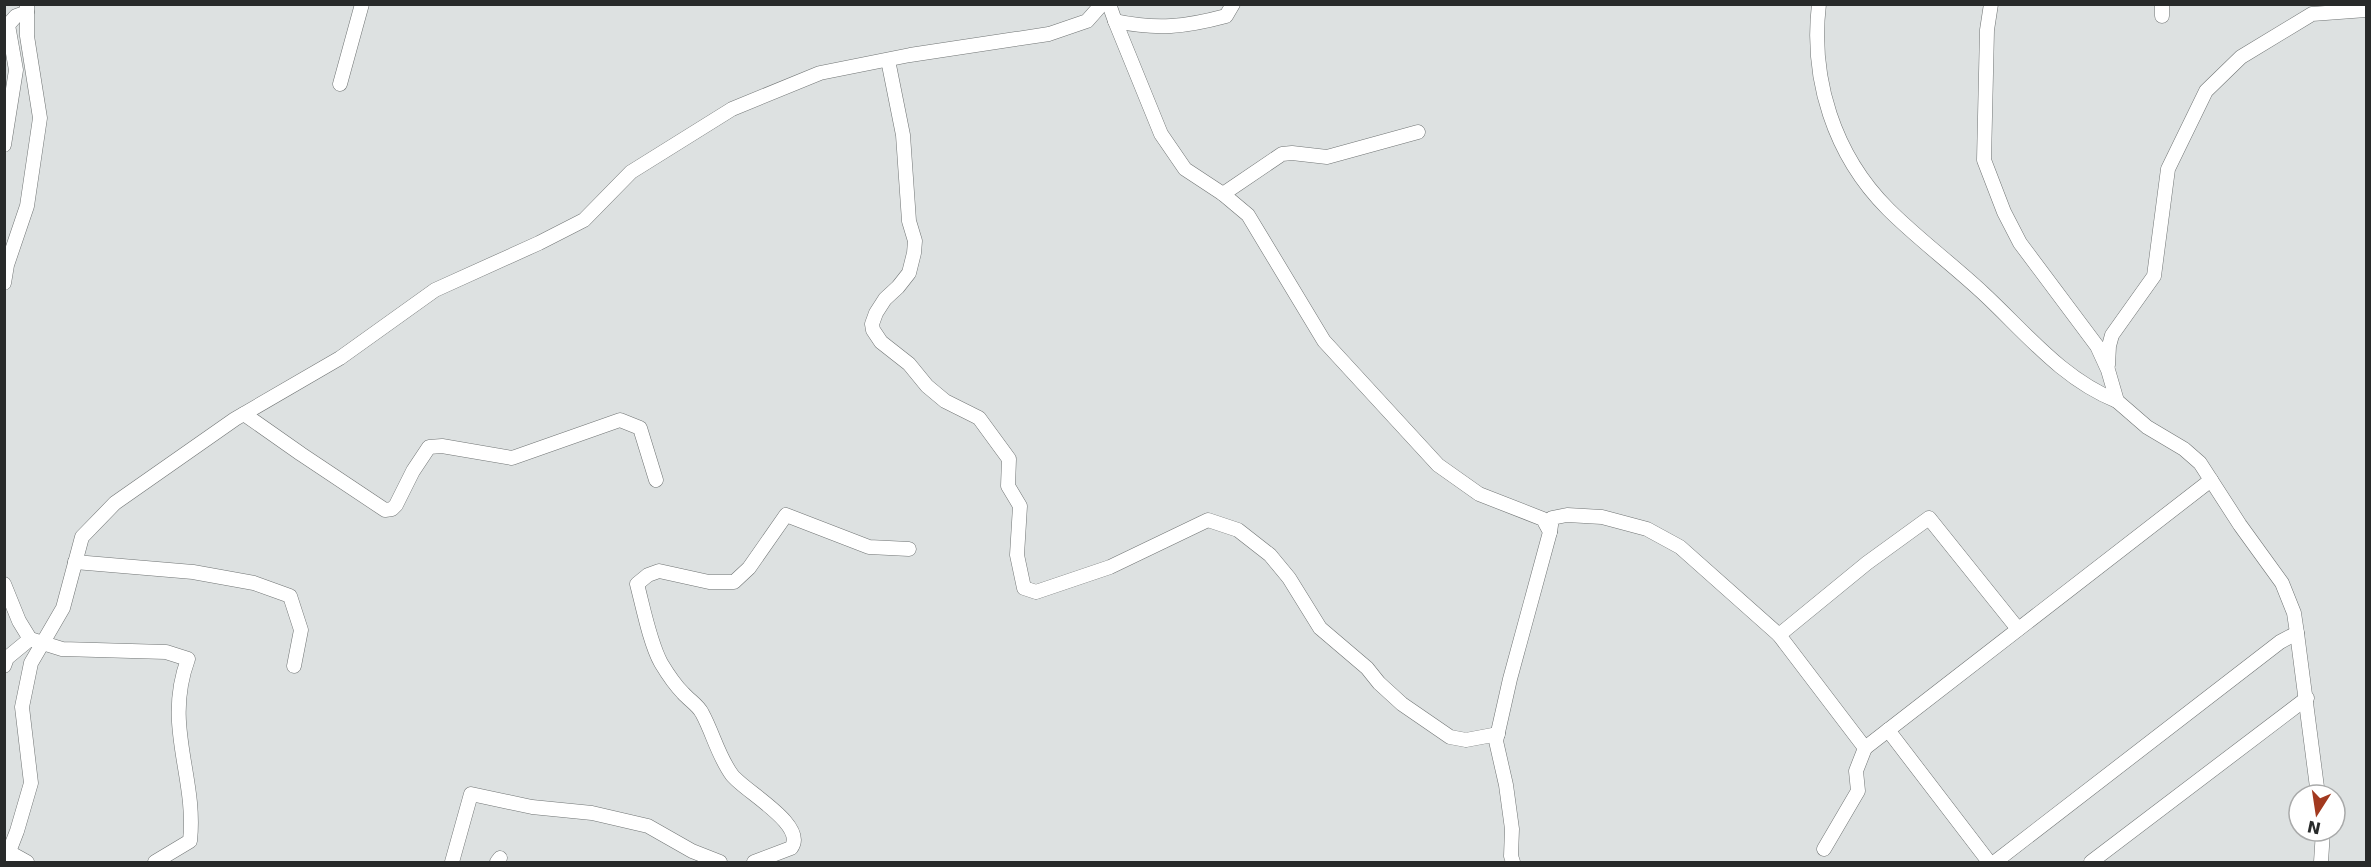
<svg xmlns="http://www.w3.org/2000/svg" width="2371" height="867" viewBox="0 0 2371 867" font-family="'DejaVu Sans',sans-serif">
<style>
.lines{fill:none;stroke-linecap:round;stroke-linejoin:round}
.minor-casing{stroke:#707474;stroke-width:15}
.minor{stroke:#fff;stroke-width:14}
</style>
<rect width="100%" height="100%" fill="#dde1e1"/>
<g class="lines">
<defs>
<g id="minor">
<path d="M1109,4L1115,21C1157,30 1185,27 1226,16L1233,4"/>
<path d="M1819,4C1810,79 1834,155 1888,209C1918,239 1952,264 1983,293C2026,333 2062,379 2117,401"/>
<path d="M1991,4L1987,30L1984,160L2004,212L2020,243L2097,346L2108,370L2117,401L2147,427L2184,449L2200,463L2240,525L2282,583L2294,613L2297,633L2318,795"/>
<path d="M2162,16V4"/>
<path d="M1115,21L1161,134L1185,169L1223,194L1248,215L1324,341L1438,465L1479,494L1543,519L1550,532L1510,679L1496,741L1506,785L1512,829L1511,856L1513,862"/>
<path d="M888,60L903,135L909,221L915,241L914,253L909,273L898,287L885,299L876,313L872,324L873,330L881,342L909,364L927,386L945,401L979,418L1009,459L1008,486L1020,506L1017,555L1024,588L1036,592L1110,567L1208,520L1238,530L1270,555L1289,578L1320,628L1367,668L1379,683L1402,704L1450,737L1466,740L1498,734"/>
<path d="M340,84L362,4"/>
<path d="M4,145L16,70L8,25L16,16L27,12"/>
<path d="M1223,194L1282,154L1292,153L1327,157L1418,132"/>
<path d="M4,283L7,265L27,206L40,118L27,36V4"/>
<path d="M2108,365L2109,346L2112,335L2154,276L2168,169L2206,91L2241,57L2312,14L2366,10"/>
<path d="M244,414L301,454L385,510L392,509L396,505L413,471L429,447L442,446L512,458L620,420L640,428L656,480"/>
<path d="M1550,532L1552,518L1567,515L1602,517L1647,529L1680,547L1779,635L1865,748L1856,771L1858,791L1824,849"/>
<path d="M75,562L193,572L254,583L290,596L301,630L294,666"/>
<path d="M4,584L19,621L30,639"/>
<path d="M1779,635L1867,563L1929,518L2018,629"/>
<path d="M4,666L7,658L30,639L62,649L166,652L188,659C163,727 197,776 190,841L155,862"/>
<path d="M1888,730L1989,862"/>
<path d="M1865,748L2211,480"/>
<path d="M9,852L27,862"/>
<path d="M5,862L17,831L31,783L22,707L31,663L63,608L82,537L115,503L235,419L340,358L435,290L539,243L584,220L631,172L732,109L820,73L910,55L1049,34L1087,21L1102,4"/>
<path d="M452,862L471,794L532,807L592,813L648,826L692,851L720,862"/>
<path d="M497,862L500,858"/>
<path d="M754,862L791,848C808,825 744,791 732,775C718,756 713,733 702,713C698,705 689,700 683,693C675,685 667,673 661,663C650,643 643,607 637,584L648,575L659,571L709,582H734L749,568L786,515L869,547L909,549"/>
<path d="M1995,862L2280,642L2297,633"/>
<path d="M2091,862L2307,698"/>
<path d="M2321,862L2323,831"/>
</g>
</defs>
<use href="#minor" class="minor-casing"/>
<use href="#minor" class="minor"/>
</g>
<rect width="2371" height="867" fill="none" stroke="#282a2a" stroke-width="12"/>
<g transform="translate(2317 813) rotate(192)"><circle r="28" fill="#ffffff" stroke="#a9aaaa" stroke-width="1.5"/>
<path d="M0-4.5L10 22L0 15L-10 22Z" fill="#a2391f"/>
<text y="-9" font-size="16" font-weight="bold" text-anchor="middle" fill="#282a2a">N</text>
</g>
</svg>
